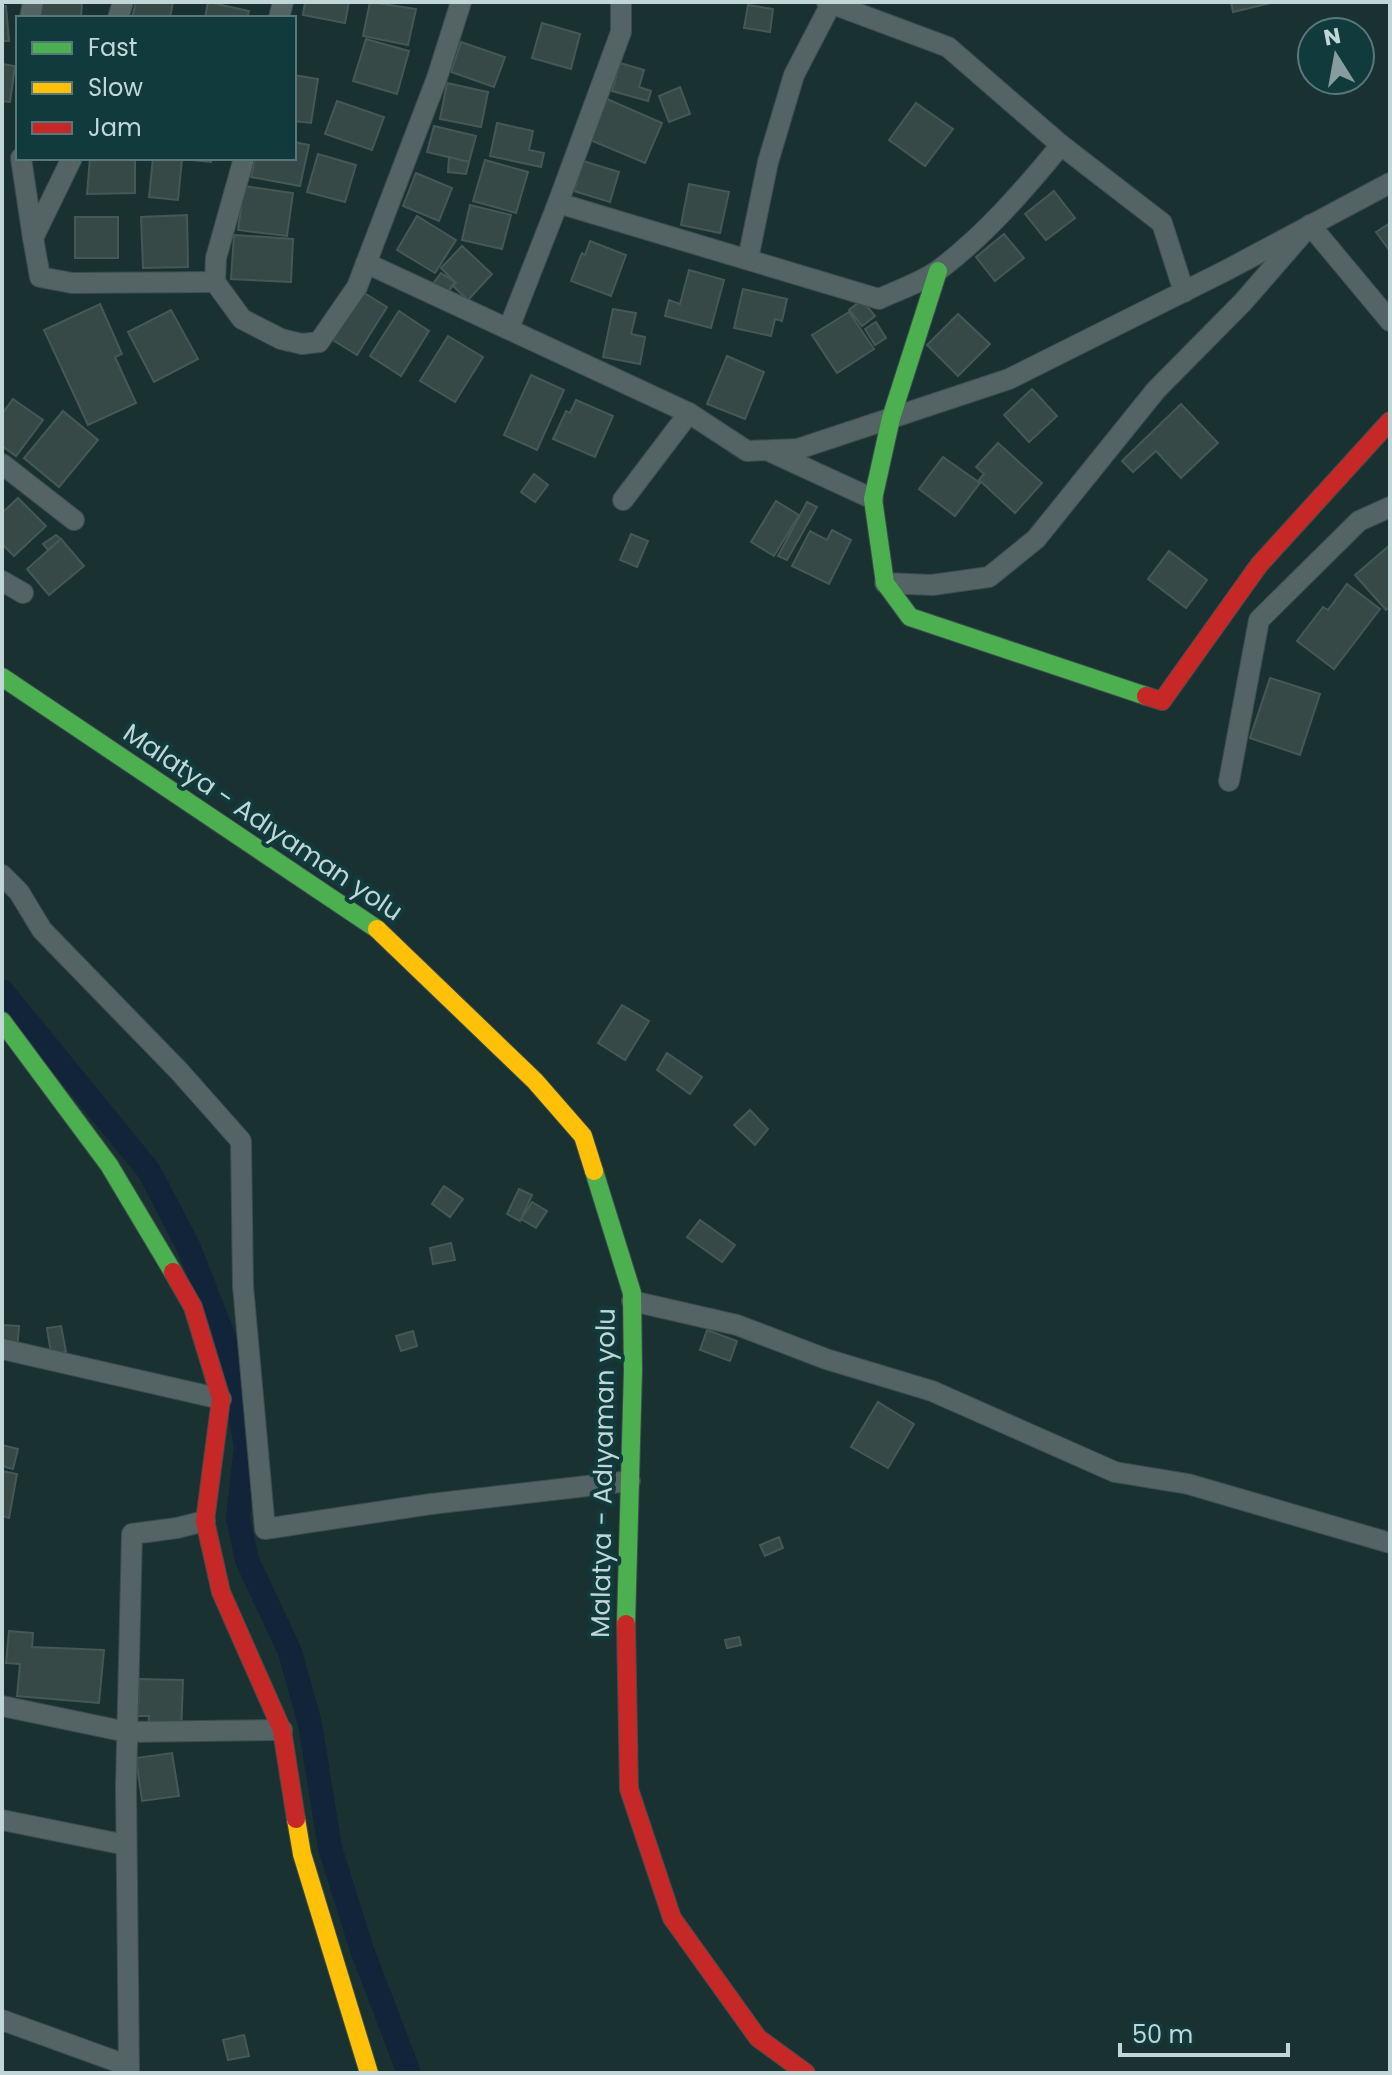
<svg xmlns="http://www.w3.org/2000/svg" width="1392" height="2075" viewBox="0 0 1392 2075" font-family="Poppins,sans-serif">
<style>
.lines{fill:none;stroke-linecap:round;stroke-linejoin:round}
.canal{stroke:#122439;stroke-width:24}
.building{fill:#364947;stroke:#465856;stroke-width:2}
.street-casing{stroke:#3c4d4e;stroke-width:22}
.fast-casing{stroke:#3c4d4e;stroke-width:20}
.slow-casing{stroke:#3c4d4e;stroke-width:20}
.jam-casing{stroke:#3c4d4e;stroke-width:20}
.street{stroke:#546363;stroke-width:20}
.fast{stroke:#4caf50;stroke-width:18}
.slow{stroke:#ffc107;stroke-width:18}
.jam{stroke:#c62828;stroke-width:18}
.labels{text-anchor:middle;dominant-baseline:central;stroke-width:8;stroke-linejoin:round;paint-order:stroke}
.street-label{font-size:26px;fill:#c1d6d7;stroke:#103a3c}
</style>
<rect width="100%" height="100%" fill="#1a3132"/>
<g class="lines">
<path class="canal" d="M2,991L149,1171L189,1248L228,1348L246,1446L238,1518L247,1560L290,1652L310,1724L330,1848L362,1950L409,2073"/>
</g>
<g class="building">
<path d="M42,2H82L81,18L41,16Z"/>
<path d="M136,2H173L170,18H132Z"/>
<path d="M208,2L249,11L247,18H205Z"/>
<path d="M305,2H349L345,23L303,15Z"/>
<path d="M370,2L416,9L408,45L363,36Z"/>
<path d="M1231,2H1275L1233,12Z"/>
<path d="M748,5L773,9L770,32L744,28Z"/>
<path d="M2,6H6L9,41H2Z"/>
<path d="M542,23L580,34L571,69L532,58Z"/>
<path d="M366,39L409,51L397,94L353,81Z"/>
<path d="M461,42L505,57L494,87L451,72Z"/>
<path d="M620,63L644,70L639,87L651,91L648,101L612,91Z"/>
<path d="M2,64L15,66L10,102L2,101Z"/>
<path d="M294,75L318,79L311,123L294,121Z"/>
<path d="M447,83L488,92L481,127L440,119Z"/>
<path d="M680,87L690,114L669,122L659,96Z"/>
<path d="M607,99L662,123L645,163L590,140Z"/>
<path d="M337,101L384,117L372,150L325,134Z"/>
<path d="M916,103L953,129L925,166L889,140Z"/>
<path d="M497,123L533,131L529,150L544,153L541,167L490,156Z"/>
<path d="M434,126L476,136L469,162L427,152Z"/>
<path d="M294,142L309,145L300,186L251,177L255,158H294Z"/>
<path d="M318,154L356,165L345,202L307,192Z"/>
<path d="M449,157L469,162L466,174L448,172Z"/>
<path d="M90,158H135V193L87,194Z"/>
<path d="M153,158H212L211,162L182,159L178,200L149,197Z"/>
<path d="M485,160L528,172L516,213L473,201Z"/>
<path d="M583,161L619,172L610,202L574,191Z"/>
<path d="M416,173L452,188L439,221L403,206Z"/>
<path d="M689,184L729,192L720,233L681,225Z"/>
<path d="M244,186L293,193L287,236L238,230Z"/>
<path d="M1054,191L1075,218L1046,240L1025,214Z"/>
<path d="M470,205L511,215L502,249L462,240Z"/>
<path d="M187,215L188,267L143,268L141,217Z"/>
<path d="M417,216L456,240L435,273L397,250Z"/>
<rect x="75" y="217" width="43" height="41"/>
<path d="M1390,223V251L1376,232Z"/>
<path d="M1004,234L1024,258L995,281L976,257Z"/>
<path d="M234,235L293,239L291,282L231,279Z"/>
<path d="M590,241L626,255L611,296L571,281L582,253L585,255Z"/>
<path d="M462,246L492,274L468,300L453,286L456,283L441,268Z"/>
<path d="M689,270L724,280L711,328L665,316L669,300L680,304Z"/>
<path d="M441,273L455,282L446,295L432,285Z"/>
<path d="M743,289L787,299L782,321L775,319L771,336L734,328Z"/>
<path d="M361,291L387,307L357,355L331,339Z"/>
<path d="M862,300L875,316L862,326L849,310Z"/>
<path d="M100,304L122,354L115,357L136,403L88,425L44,330Z"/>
<path d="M613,309L636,313L631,334L645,337L640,364L603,357Z"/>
<path d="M171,310L198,359L154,382L128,332Z"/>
<path d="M399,311L429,331L401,376L370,356Z"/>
<path d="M849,312L874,349L837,373L812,335Z"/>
<path d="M958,314L990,344L958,376L927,345Z"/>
<path d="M876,322L886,338L875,345L865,329Z"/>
<path d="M448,336L483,357L455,402L420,381Z"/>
<path d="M727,356L764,372L745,419L707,404Z"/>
<path d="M531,375L564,390L537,450L504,435Z"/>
<path d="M1032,389L1057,416L1029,442L1004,415Z"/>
<path d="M13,399L43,420L16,456L2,446V414Z"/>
<path d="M576,400L613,416L595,457L553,439L566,411L570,413Z"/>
<path d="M1181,404L1218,443L1181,478L1156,451L1133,472L1122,461Z"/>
<path d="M63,411L98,440L59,487L24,458Z"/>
<path d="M998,443L1042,483L1015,513L979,480L984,474L976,467Z"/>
<path d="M943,457L980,483L955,516L919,489Z"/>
<path d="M534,474L548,485L535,502L521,492Z"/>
<path d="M18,498L46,526L14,556L2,544V513Z"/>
<path d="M776,501L799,515L774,556L751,542Z"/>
<path d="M807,502L817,507L787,560L778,556Z"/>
<path d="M832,530L851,540L829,584L792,566L810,531L827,540Z"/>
<path d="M631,534L648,541L637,567L620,560Z"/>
<path d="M56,535L61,539L48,550L43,544Z"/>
<path d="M61,539L84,566L49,595L27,569Z"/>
<path d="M1390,545V607L1386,610L1355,575Z"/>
<path d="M1169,551L1207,580L1186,608L1148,579Z"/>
<path d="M1347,584L1380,609L1334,669L1297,641L1323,607L1328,610Z"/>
<path d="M1270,678L1320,694L1300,755L1250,738Z"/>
<path d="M622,1005L649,1021L625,1060L598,1043Z"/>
<path d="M667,1053L702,1077L690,1094L657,1070Z"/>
<path d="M750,1110L768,1129L755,1145L734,1125Z"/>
<path d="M444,1186L463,1199L450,1217L432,1204Z"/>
<path d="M519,1189L532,1195L520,1221L507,1214Z"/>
<path d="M532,1202L547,1211L536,1228L521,1219Z"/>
<path d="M700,1220L735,1245L722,1262L687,1237Z"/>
<path d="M451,1243L455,1260L433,1264L430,1248Z"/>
<path d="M2,1325L19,1326L17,1352L2,1350Z"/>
<path d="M61,1326L66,1352L51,1354L47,1328Z"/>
<path d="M707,1330L737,1341L730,1361L700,1350Z"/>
<path d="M413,1331L417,1346L401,1351L396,1336Z"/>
<path d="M878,1402L914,1424L888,1468L851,1447Z"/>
<path d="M2,1445L18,1449L13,1469L2,1466Z"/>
<path d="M2,1471L17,1474L9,1518L2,1516Z"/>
<path d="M779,1537L783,1548L765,1556L760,1545Z"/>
<path d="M9,1631L33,1633L32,1647L104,1650L99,1703L17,1696L20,1664L6,1663Z"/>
<path d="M739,1637L741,1645L727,1648L725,1640Z"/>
<path d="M139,1679L183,1680L181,1733L148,1732L149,1716H138Z"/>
<path d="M172,1753L179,1796L142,1801L136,1758Z"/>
<path d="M244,2035L249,2056L228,2060L223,2040Z"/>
</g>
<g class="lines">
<defs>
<g id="street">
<path d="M827,2L948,47L1061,145L1162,223L1184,292"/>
<path d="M30,18L33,2"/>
<path d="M118,18L123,2"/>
<path d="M279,18L283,2"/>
<path d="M21,158L33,238L72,158"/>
<path d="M244,158L216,258L215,282L242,319L281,339L302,344L319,342L357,287L437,78L461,2"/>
<path d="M558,203L879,299C898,290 923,282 940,269C985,235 1025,189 1061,145"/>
<path d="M33,238L40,277L72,283L215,282"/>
<path d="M748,259L768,162L794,75L832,2"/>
<path d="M366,263L689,413L623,500"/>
<path d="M509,328L558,203L621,32V2"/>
<path d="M689,413L747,451L798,449L1009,379L1225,271L1390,183"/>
<path d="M771,452L873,499"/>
<path d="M2,464L74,520"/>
<path d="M2,581L23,593"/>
<path d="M885,583L932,585L989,577L1036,539L1156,390L1243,302L1310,225L1390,321"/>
<path d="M1229,781L1259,620L1359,521L1390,507"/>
<path d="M2,875L19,892L42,930L179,1071L241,1141L243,1286L265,1529L431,1504L630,1481"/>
<path d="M632,1301L737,1325L826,1359L932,1391L1115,1472L1188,1484L1390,1543"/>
<path d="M2,1349L221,1399"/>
<path d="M2,1706L127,1732L282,1730"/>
<path d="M2,1820L126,1845"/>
<path d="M2,2020L129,2066"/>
<path d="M129,2073L126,1787L132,1534L177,1528L205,1521"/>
</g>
<g id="fast">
<path d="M938,271L891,418L873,499L885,583L910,617L1146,696"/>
<path d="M2,677L377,929"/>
<path d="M2,1021L109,1165L173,1272"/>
<path d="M594,1171L632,1293L633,1370L626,1624"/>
</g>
<g id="slow">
<path d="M377,929L535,1081L583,1136L594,1171"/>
<path d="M296,1819L302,1854L369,2073"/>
</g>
<g id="jam">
<path d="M1146,696L1162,701L1259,565L1390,421"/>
<path d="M173,1272L193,1307L221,1399L205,1521L221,1592L282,1730L296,1819"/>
<path d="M626,1624L629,1789L672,1918L758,2038L806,2073"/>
</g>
</defs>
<use href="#street" class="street-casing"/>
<use href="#fast" class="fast-casing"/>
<use href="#slow" class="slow-casing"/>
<use href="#jam" class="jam-casing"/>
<use href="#street" class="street"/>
<use href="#fast" class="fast"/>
<use href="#slow" class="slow"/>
<use href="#jam" class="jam"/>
</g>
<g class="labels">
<g class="street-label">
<text transform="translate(263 822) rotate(34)">Malatya - Adıyaman yolu</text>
<text transform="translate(603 1473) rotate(-89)">Malatya - Adıyaman yolu</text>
</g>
</g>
<rect width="1392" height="2075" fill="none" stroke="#c1d6d7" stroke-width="8"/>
<rect x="16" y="16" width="280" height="144" fill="#103a3c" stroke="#57787a" stroke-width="2"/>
<rect x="32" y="42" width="40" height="12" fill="#4caf50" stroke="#57787a" stroke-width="2"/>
<text x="88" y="56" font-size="24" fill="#c1d6d7">Fast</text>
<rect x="32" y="82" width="40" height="12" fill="#ffc107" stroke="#57787a" stroke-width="2"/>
<text x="88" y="96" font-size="24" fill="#c1d6d7">Slow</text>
<rect x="32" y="122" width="40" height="12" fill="#c62828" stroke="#57787a" stroke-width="2"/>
<text x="88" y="136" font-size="24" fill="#c1d6d7">Jam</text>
<g transform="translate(1336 56) rotate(349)"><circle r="38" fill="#103a3c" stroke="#57787a" stroke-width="2"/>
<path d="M0-6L14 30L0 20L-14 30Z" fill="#879c9d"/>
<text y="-12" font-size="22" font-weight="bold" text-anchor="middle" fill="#c1d6d7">N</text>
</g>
<path d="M1120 2043v12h168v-12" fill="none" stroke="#c1d6d7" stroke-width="4"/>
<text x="1132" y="2043" font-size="24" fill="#c1d6d7" stroke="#103a3c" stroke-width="6" paint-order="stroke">50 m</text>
</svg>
